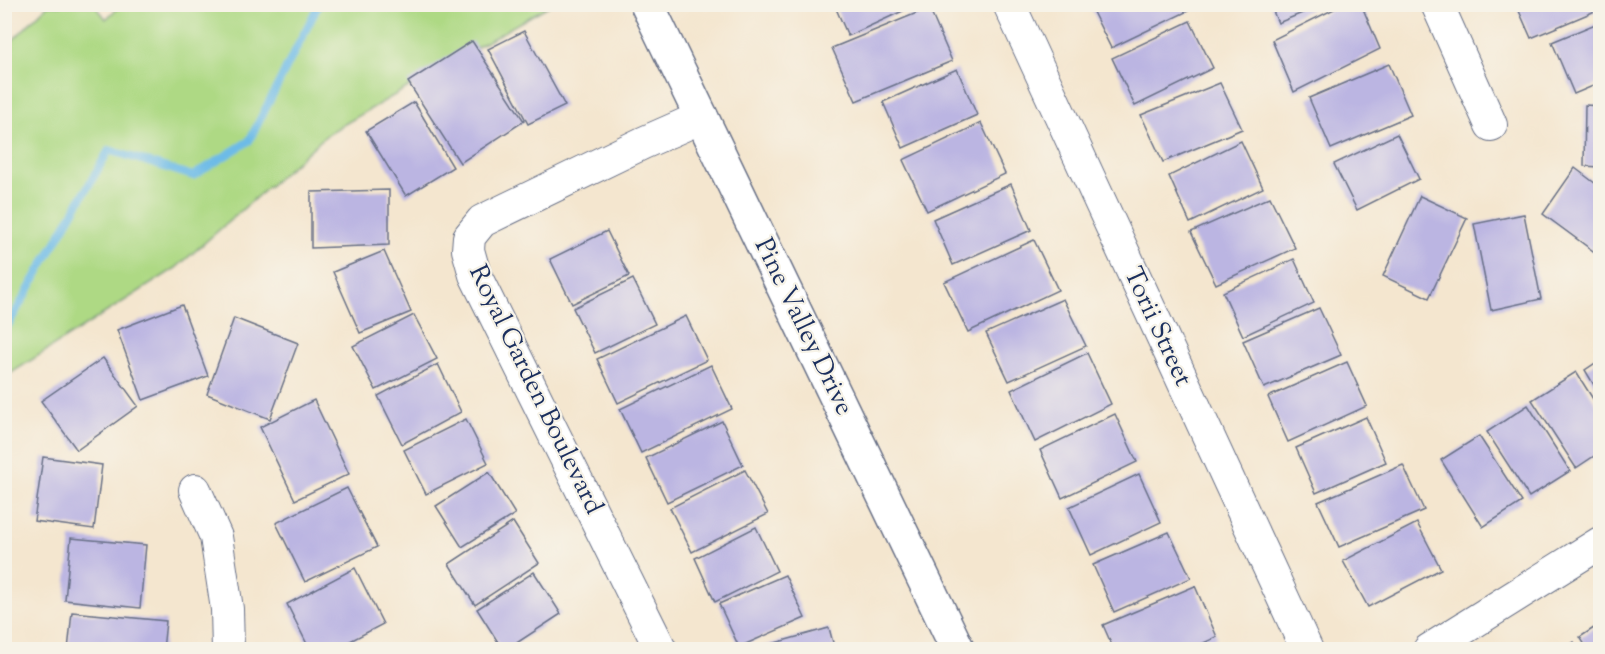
<svg xmlns="http://www.w3.org/2000/svg" width="1605" height="654" viewBox="0 0 1605 654" font-family="'Sorts Mill Goudy',serif">
<style>
.green{fill:#aed984;stroke:#648471;stroke-width:1.5}
.lines{fill:none;stroke-linecap:round;stroke-linejoin:round}
.stream{stroke:#6dbbe7;stroke-width:8}
.building{fill:#bbb5e2}
.minor-casing{stroke:#676f86;stroke-width:34}
.major-casing{stroke:#676f86;stroke-width:36}
.minor{stroke:#fff;stroke-width:32}
.major{stroke:#fff;stroke-width:33}
.labels{text-anchor:middle;dominant-baseline:central;stroke-width:4.5;stroke-linejoin:round;paint-order:stroke}
.street-label{font-size:26px;fill:#1b2f5e;stroke:#f7f3e8}
</style>
<rect width="100%" height="100%" fill="#f7f3e8"/>
<filter id="ink" filterUnits="userSpaceOnUse"><feTurbulence type="fractalNoise" baseFrequency=".0167" numOctaves="2"/><feDisplacementMap in="SourceGraphic" scale="12" xChannelSelector="R" yChannelSelector="G"/><feConvolveMatrix kernelMatrix="1 2 1 2 8 2 1 2 1" color-interpolation-filters="sRGB"/></filter>
<filter id="wash" filterUnits="userSpaceOnUse"><feTurbulence type="fractalNoise" baseFrequency=".008" numOctaves="4" result="noise"/><feDisplacementMap in="SourceGraphic" scale="24" xChannelSelector="R" yChannelSelector="G"/><feGaussianBlur stdDeviation="1.35" result="paint"/><feColorMatrix in="noise" values="0 0 0 0 0 0 0 0 0 0 0 0 0 0 0 0 0 1.4 0 .05"/><feComposite in="paint" operator="in"/></filter>
<g filter="url(#wash)">
<rect width="100%" height="100%" fill="#f4e6cf"/>
<path class="green" d="M122,4L550,5L329,133L176,268L5,377V48L48,5H95L106,19Z"/>
<g class="lines">
<path class="stream" d="M4,332L109,150L193,176L249,141L319,4"/>
</g>
<g id="blocks">
<g class="building">
<path d="M834,4H918L848,36Z"/>
<path d="M1089,4H1184L1188,11L1111,48Z"/>
<path d="M1270,4H1322V5L1278,23Z"/>
<path d="M1344,4H1361L1380,49L1294,92L1272,40Z"/>
<path d="M1516,4H1600V9L1531,38Z"/>
<path d="M929,8L952,61L856,101L832,48Z"/>
<path d="M1190,21L1213,68L1135,106L1112,58Z"/>
<path d="M1600,22V83L1574,94L1552,42Z"/>
<path d="M524,31L565,106L528,124L488,49Z"/>
<path d="M472,41L524,121L460,163L408,82Z"/>
<path d="M1389,64L1411,115L1331,149L1309,98Z"/>
<path d="M957,69L977,115L903,148L883,102Z"/>
<path d="M1220,83L1242,129L1163,162L1141,115Z"/>
<path d="M414,102L453,167L406,196L366,131Z"/>
<path d="M1585,105L1600,106V167L1584,166Z"/>
<path d="M981,123L1005,174L927,211L903,160Z"/>
<path d="M1397,134L1419,179L1357,210L1334,164Z"/>
<path d="M1241,141L1263,188L1190,223L1169,176Z"/>
<path d="M1575,168L1600,187V256L1543,214Z"/>
<path d="M1011,184L1031,230L953,265L933,219Z"/>
<path d="M389,190V245L311,248V192Z"/>
<path d="M1420,196L1467,218L1429,298L1383,276Z"/>
<path d="M1270,197L1295,248L1216,284L1191,232Z"/>
<path d="M1524,214L1541,299L1491,310L1474,224Z"/>
<path d="M607,231L629,276L572,304L550,259Z"/>
<path d="M1034,240L1058,290L968,332L944,282Z"/>
<path d="M384,251L411,312L360,333L333,272Z"/>
<path d="M1294,259L1314,303L1243,336L1223,292Z"/>
<path d="M633,279L655,324L595,353L573,308Z"/>
<path d="M1063,299L1086,346L1009,381L986,333Z"/>
<path d="M182,305L208,376L143,400L117,330Z"/>
<path d="M1319,308L1341,355L1264,388L1243,341Z"/>
<path d="M414,315L437,359L376,390L353,346Z"/>
<path d="M686,316L707,360L618,403L597,359Z"/>
<path d="M234,318L298,343L270,419L207,394Z"/>
<path d="M1087,353L1111,404L1035,442L1011,390Z"/>
<path d="M103,358L138,406L77,450L41,401Z"/>
<path d="M1600,360V395L1585,370Z"/>
<path d="M1347,362L1367,406L1288,442L1268,397Z"/>
<path d="M438,364L461,412L402,444L378,396Z"/>
<path d="M711,365L732,409L641,453L620,409Z"/>
<path d="M1576,372L1600,410V452L1576,468L1532,400Z"/>
<path d="M314,400L349,474L295,500L260,427Z"/>
<path d="M1528,405L1570,471L1529,497L1487,432Z"/>
<path d="M1115,414L1137,462L1062,498L1040,450Z"/>
<path d="M1366,417L1386,462L1316,493L1296,448Z"/>
<path d="M466,419L488,463L426,494L404,450Z"/>
<path d="M722,421L743,465L667,502L646,458Z"/>
<path d="M1479,436L1522,502L1483,527L1441,460Z"/>
<path d="M43,457L102,465L94,529L34,521Z"/>
<path d="M1403,465L1424,510L1339,547L1318,502Z"/>
<path d="M745,470L768,514L692,552L670,508Z"/>
<path d="M489,472L515,514L462,547L436,506Z"/>
<path d="M1139,474L1161,522L1091,555L1069,507Z"/>
<path d="M347,488L377,547L305,582L276,523Z"/>
<path d="M513,522L539,563L475,605L449,564Z"/>
<path d="M1417,523L1441,569L1368,607L1343,561Z"/>
<path d="M756,527L777,571L715,602L695,558Z"/>
<path d="M1169,532L1191,578L1114,612L1093,565Z"/>
<path d="M71,538L146,545L140,608L65,600Z"/>
<path d="M355,568L383,624L333,650H310L287,604Z"/>
<path d="M534,572L561,614L506,650H503L477,609Z"/>
<path d="M785,575L805,618L739,647L719,604Z"/>
<path d="M1195,586L1217,637L1188,650H1114L1103,625Z"/>
<path d="M72,612L166,621L163,650H68Z"/>
<path d="M1600,624V650H1588L1580,637Z"/>
<path d="M829,628L835,650H753V649Z"/>
<path d="M1574,642L1578,650H1561Z"/>
</g>
</g>
</g>
<g filter="url(#ink)">
<use href="#blocks" fill-opacity="0" stroke="#676f86" stroke-width="1.5"/>
<g class="lines">
<defs>
<g id="minor">
<path d="M1009,4L1307,650"/>
<path d="M1437,4L1491,125"/>
<path d="M195,490L216,537L227,609L228,650"/>
<path d="M661,650L475,275L468,250L469,237L482,221L643,143L702,117"/>
<path d="M1429,650L1600,543"/>
</g>
<path id="major" d="M647,4L958,650"/>
</defs>
<use href="#minor" class="minor-casing"/>
<use href="#major" class="major-casing"/>
<use href="#minor" class="minor"/>
<use href="#major" class="major"/>
</g>
</g>
<g class="labels">
<g class="street-label">
<text transform="translate(803 327) rotate(64)">Pine Valley Drive</text>
<text transform="translate(1157 327) rotate(65)">Torii Street</text>
<text transform="translate(535 390) rotate(64)">Royal Garden Boulevard</text>
</g>
</g>
<rect width="1605" height="654" fill="none" stroke="#f7f3e8" stroke-width="24"/>
</svg>
